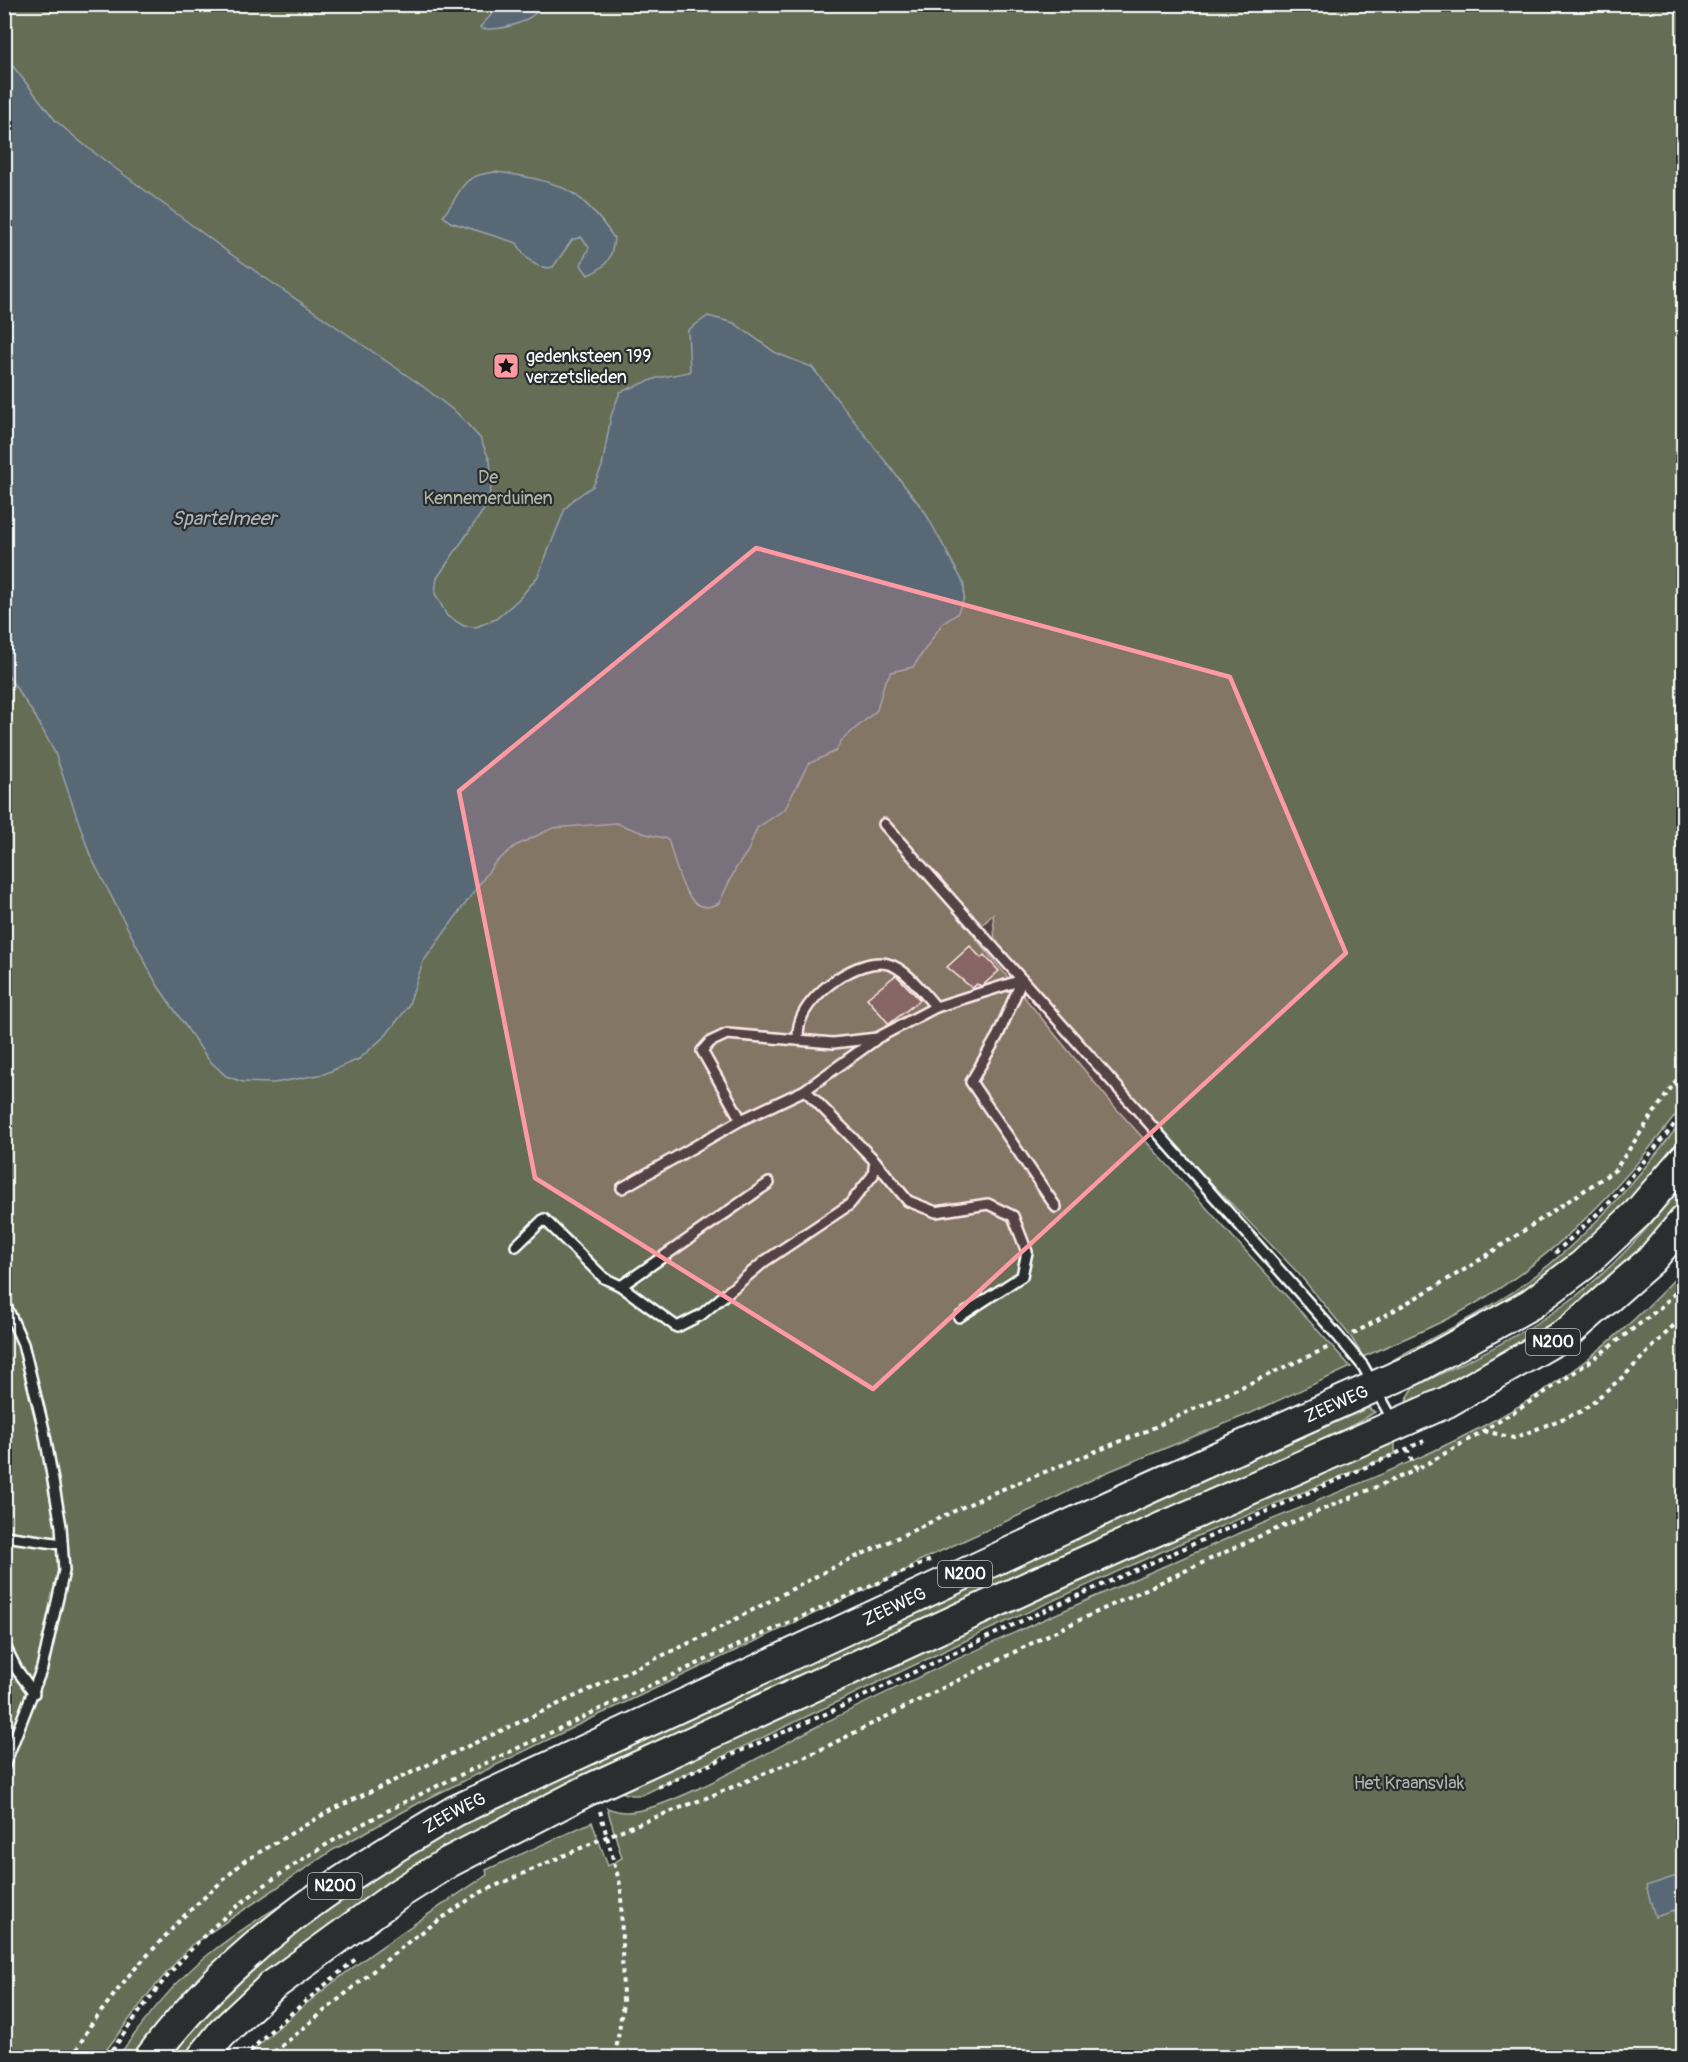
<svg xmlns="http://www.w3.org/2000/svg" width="1688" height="2062" viewBox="0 0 1688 2062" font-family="Pangolin,sans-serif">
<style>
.green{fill:#656d54;stroke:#b2b6aa;stroke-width:1.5}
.water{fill:#586774;stroke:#9ba4ac;stroke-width:1.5}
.building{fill:#6b5857;stroke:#fff;stroke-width:1.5}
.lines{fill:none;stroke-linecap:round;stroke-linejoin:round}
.lane-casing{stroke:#fff;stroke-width:14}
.primary-casing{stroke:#fff;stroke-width:34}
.path{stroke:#fff;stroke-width:4;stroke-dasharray:4.5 4.5;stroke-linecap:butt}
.lane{stroke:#2a2d2e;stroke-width:9}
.primary{stroke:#2a2d2e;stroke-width:30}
.marked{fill:#ff9aa2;fill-opacity:0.2;stroke:#ff9aa2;stroke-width:4.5;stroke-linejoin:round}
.labels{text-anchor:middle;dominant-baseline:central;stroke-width:4.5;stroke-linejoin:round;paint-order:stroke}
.shield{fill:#2a2d2e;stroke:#bfc0c0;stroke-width:1.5}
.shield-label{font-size:16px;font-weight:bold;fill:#fff}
.poi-label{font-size:18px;fill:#fff;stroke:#2a2d2e;text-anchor:start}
.park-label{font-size:18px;fill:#b2b6aa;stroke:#2a2d2e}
.street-label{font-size:18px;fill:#fff;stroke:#2a2d2e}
.water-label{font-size:20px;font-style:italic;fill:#acb3ba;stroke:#2a2d2e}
</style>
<rect width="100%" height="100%" fill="#2a2d2e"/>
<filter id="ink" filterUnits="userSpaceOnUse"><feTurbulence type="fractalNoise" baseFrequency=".0167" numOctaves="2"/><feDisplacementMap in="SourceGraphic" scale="12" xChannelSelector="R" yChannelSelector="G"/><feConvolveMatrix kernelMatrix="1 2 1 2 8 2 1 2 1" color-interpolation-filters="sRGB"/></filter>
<g filter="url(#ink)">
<g class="green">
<path d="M5,5H1683L1684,1104C1623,1186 1556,1258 1466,1309C1433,1328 1398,1341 1363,1357L1351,1337L1298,1273L996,959L993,914L973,935L1114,1106L1351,1367L1251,1413L1105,1473L1033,1509L919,1561L909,1569L586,1721L421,1802L333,1850L190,1946L150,1992L101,2057H5Z"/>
<path d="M1683,1120V1147L1566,1270L1405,1358L1383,1366C1426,1340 1472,1319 1514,1291C1582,1245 1633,1184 1683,1120Z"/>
<path d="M1683,1184L1684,1213L1574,1322L1410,1405L1406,1400L1414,1387C1465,1362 1517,1338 1564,1305C1610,1272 1648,1229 1683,1184Z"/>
<path d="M1683,1270V2057L245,2058C318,1987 403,1931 487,1875L486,1870L592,1822L608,1866L622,1858L607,1808C613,1810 620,1812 625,1812C664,1814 775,1748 814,1728C956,1657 1102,1593 1247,1530C1331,1494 1418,1463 1498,1418C1568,1380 1630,1328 1683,1270Z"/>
<path d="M1368,1408L1375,1412L1357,1423L566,1791L191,2057L161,2058L246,1969L361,1884L461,1826L556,1775L879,1625Z"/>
<path d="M1395,1440V1454L1181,1543L988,1630L642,1795H631L618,1791L699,1749Z"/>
<path d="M353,1862L161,2022L135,2057L117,2058C144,2021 173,1982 209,1954C253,1919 305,1891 353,1862Z"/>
</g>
<g class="water">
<path d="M495,5V4L544,5C528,23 506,30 482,29L480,27L494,12Z"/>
<path d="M5,56L56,121L88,148L232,255L421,385L458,414L480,438L490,461L492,485L485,508L437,578L435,593L447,616L464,626L476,627L496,619L519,599L538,576L565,509L574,499L593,486L602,467L611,416L620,392L657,378L690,372L688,330L708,316L734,323L776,353L812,367L925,512L964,584V598L957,614L942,624L913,667L891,672L884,684L877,710L841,741L836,751L808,764L785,809L757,828L748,851L736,868L719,903C685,923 675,860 668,839L646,834L616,823L553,828L515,846L494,864L423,962L408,1007L386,1035L359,1059L324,1074L274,1083L243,1082L226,1076L208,1059L156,983L90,855L55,753L35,716L5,671Z"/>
<path d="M495,172C516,174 555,181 572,193C589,203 603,222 614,238C612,257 608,267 588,275L581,265L589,247L581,237L572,240L553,267C536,271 524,256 517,243L450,222L443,216C464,190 458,176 495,172Z"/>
<path d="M1683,1874V1908L1655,1917L1646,1886Z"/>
</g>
<g class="building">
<path d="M970,946L981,958L984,955L999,971L982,986L977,984L972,988L947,967Z"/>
<path d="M896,975L920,1000L889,1024L867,998Z"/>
</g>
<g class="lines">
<defs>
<g id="lane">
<path d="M884,824L1337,1335L1363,1366L1394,1422"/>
<path d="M798,1040C798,1034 798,1027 800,1022C808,993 859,957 888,964C907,969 923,993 936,1007"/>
<path d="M741,1120L805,1090L875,1040"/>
<path d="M875,1161L908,1201L936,1212L988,1204L1013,1216L1027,1252L1022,1276L959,1317"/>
<path d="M622,1188L741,1120L702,1051L710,1042L727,1034L833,1043L877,1038L936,1007L1022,980L998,1035L971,1082L1056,1207"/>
<path d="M516,1246L544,1219L604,1278L621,1286L677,1327L701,1315L765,1261L849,1205L873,1175L875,1161L805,1090"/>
<path d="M621,1286L769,1183"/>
<path d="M4,1301L23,1344L44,1430L61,1526L64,1571L42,1668L4,1766"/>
<path d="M4,1536L62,1544"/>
<path d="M4,1644L17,1670L34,1693"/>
</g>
<g id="primary">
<path id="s1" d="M150,2058C232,1949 338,1879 455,1811L1151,1487L1414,1369L1531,1304L1583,1265L1638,1213L1684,1159"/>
<path d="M202,2058L222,2033L272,1986L400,1893L449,1862L588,1790L1037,1583L1447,1402L1569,1332L1651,1260L1684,1221"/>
</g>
</defs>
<use href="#lane" class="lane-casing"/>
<use href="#primary" class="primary-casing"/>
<g class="path">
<path d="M1555,1253L1611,1201L1684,1113"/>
<path d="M1353,1334L1469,1267L1615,1170L1684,1069"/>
<path d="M1484,1431L1514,1438L1582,1411L1625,1375L1684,1315"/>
<path d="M1407,1449L1416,1470C1488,1429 1560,1386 1625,1335C1646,1319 1667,1304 1684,1283"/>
<path d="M658,1787L830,1712L1030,1617L1424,1441"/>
<path d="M600,1811L621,1888L623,2003L615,2058"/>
<path d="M72,2058L90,2026L130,1974L185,1915L243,1862L331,1810L700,1638L828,1570L993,1493L1146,1431L1331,1346"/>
<path d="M107,2058C134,2018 162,1980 195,1945C289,1848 432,1789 552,1732C678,1671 805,1615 933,1559"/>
<path d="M244,2058L267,2034L358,1957"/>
<path d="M267,2058L412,1939L477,1894L617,1832L706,1798L818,1751L1054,1632L1262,1535L1416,1470"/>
</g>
<use href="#lane" class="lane"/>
<use href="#primary" class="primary"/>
</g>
</g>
<path class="marked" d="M756,548L1230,677L1346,953L873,1389L535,1178L459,791Z"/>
<defs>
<symbol id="sight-square" viewBox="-11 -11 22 22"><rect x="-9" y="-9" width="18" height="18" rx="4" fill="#ff9aa2" stroke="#2a2d2e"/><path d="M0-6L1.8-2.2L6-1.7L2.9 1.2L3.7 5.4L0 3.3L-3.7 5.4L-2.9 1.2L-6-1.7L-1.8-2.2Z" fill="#111"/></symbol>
</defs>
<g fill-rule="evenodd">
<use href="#sight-square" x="491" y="351" width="30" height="30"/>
</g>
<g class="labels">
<g class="shield">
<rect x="1526" y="1329" width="54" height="26" rx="4.5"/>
<rect x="938" y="1561" width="54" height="26" rx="4.5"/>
<rect x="308" y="1873" width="54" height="26" rx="4.5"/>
</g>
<g class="shield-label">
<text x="1553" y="1342">N200</text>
<text x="965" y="1574">N200</text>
<text x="335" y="1886">N200</text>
</g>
<g class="poi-label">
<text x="526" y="356">gedenksteen 199<tspan x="526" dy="21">verzetslieden</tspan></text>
</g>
<g class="park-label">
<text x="488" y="477">De<tspan x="488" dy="21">Kennemerduinen</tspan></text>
<text x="1409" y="1783">Het Kraansvlak</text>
</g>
<g class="street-label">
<text stroke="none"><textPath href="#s1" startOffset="1366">ZEEWEG</textPath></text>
<text stroke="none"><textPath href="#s1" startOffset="880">ZEEWEG</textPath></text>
<text stroke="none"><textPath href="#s1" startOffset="394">ZEEWEG</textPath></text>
</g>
<g class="water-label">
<text x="224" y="518">Spartelmeer</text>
</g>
</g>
<rect width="1688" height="2062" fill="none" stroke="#2a2d2e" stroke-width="24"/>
<rect x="12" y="12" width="1664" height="2038" fill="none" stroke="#fff" stroke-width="2" filter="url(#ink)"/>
</svg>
